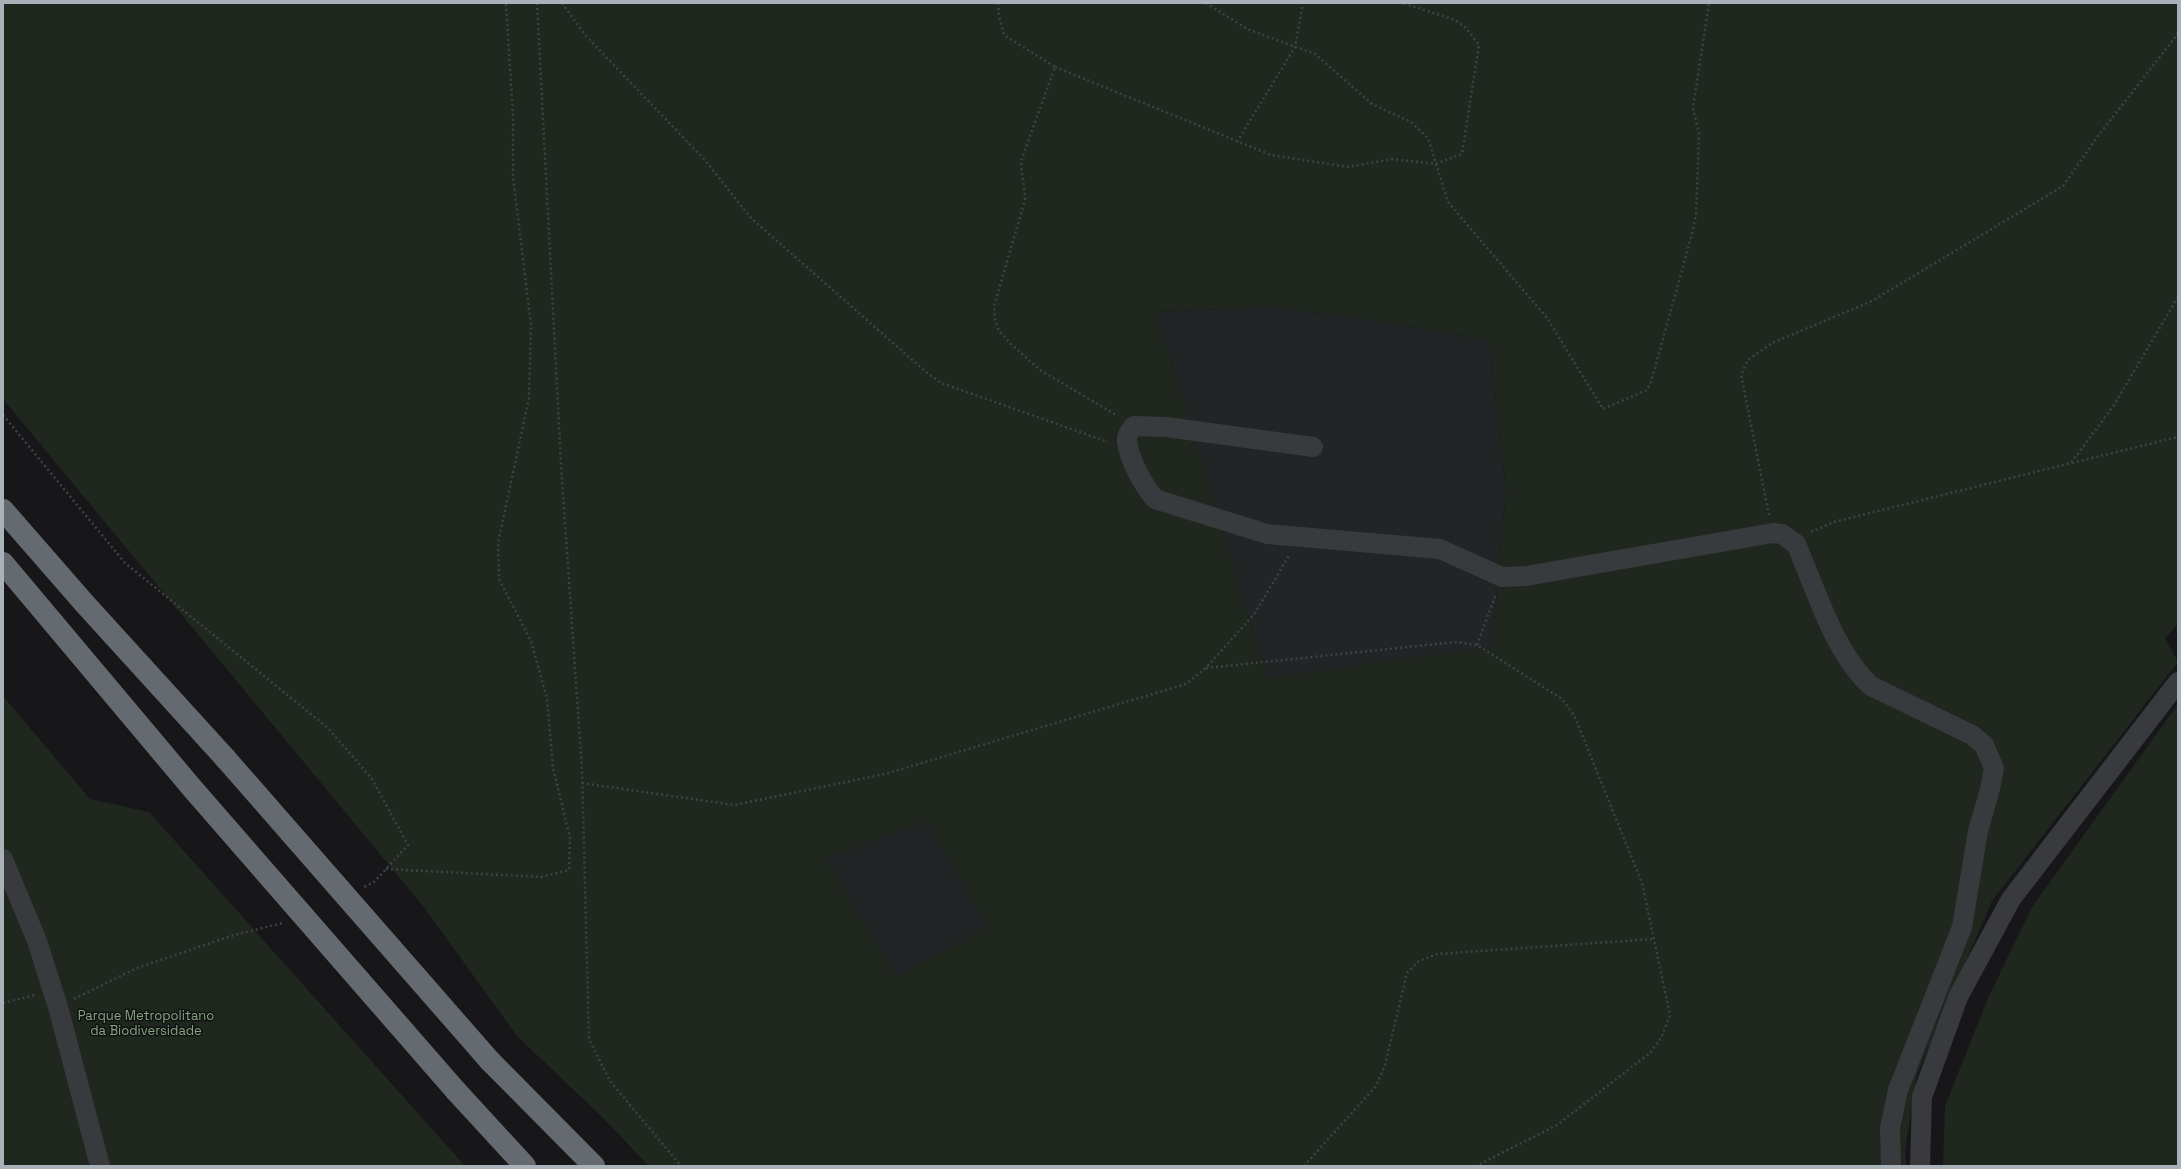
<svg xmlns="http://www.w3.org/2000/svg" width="2181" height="1169" viewBox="0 0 2181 1169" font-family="'Space Grotesk',sans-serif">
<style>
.built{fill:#232426}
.green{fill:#1f271f;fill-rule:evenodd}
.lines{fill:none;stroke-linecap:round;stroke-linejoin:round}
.path{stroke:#3e4245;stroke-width:2.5;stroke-dasharray:2 3;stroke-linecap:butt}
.minor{stroke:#383a3e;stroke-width:20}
.highway{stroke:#646a6f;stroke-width:22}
.highway-bridge{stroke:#646a6f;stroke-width:22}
.labels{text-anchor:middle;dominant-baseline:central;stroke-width:3;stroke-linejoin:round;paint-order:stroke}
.park-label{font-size:13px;fill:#86a47f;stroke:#121214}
</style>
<rect width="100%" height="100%" fill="#171719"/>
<g class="built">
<path d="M1264,307L1348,316L1489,340L1506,489L1492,647L1267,678L1156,312Z"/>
<path d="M927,821L989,927L896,978L825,859Z"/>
</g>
<g class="green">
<path d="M3,3H2178V624L2165,638L2178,662L1992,901L1917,1075L1905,1150L1906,1166H649L600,1115L517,1036L423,906L3,399ZM1264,307L1348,316L1489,340L1506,489L1492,647L1267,678L1156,312ZM927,821L988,927L896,977L826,859Z"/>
<path d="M3,696L90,799L149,812L465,1166H3Z"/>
<path d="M2178,704V1166H1943L1945,1106L1988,998L2032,907Z"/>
</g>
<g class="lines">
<g class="path">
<path d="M537,3L561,464L582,770L589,1039L610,1081L681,1166"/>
<path d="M562,3L586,36L704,159L751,218L926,372L941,383L1108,442"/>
<path d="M998,3L999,16L1004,35L1055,67L1021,161C1021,174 1025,186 1025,200L994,306L995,320L999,331L1012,345L1040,370L1118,416"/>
<path d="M1206,3L1247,29L1315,54L1372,104L1411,122L1428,138L1448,202L1547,318L1603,409L1647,390L1651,382L1692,234L1696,215L1699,134L1693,108L1709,3"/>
<path d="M1055,67L1271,155L1348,167L1392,159L1435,164L1462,154L1479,45L1465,27L1455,20L1403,3"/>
<path d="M1237,142L1295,47L1303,3"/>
<path d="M3,415L125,563L328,728L372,779L408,845L374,882L364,887"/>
<path d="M2072,463L2178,437"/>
<path d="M1769,515L1741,375L1748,360L1772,343L1872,301L2063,186L2098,136L2177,35L2178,31"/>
<path d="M1811,532L1834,522L2071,463L2114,405L2178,297"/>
<path d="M1477,645L1496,594"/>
<path d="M1206,668L1456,642L1477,645L1562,699L1574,715L1642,883L1670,1015L1661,1038L1650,1053L1557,1125L1476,1166"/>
<path d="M582,783L734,805L885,774L1186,684L1206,668L1255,613L1290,554"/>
<path d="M386,869L541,877L569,870L570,838L553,768L547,699L531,641L499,579L498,543L529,398L531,325L513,176V116L506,3"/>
<path d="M74,999L137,968L234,935L283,923"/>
<path d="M3,1003L35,995"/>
<path d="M1304,1166L1376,1086L1385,1065L1407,973L1419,961L1437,954L1654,939"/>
</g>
<g class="minor">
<path d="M1313,447L1166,427L1134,426C1130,430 1126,436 1127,442C1130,461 1143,485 1155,499L1267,534L1440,549L1502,577L1526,576L1773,533L1782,534L1796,544C1816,589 1834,653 1871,686L1972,735L1984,745L1994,768L1990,789L1978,831L1962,927L1898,1090L1890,1128L1891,1166"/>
<path d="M3,859L37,941L58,1007L100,1166"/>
<path d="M1920,1166L1922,1097L1958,997L2011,899L2178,682"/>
</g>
<g class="highway">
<path d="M3,510L85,604L226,759"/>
<path d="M3,563L192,788"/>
<path d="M490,1061L594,1166"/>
<path d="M456,1091L525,1166"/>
</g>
<g class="highway-bridge">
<path d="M226,759L490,1061"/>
<path d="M192,788L456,1091"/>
</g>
</g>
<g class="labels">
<g class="park-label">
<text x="146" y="1015">Parque Metropolitano<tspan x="146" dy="15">da Biodiversidade</tspan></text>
</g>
</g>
<rect width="2181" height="1169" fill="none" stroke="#a9b2b9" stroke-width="8"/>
</svg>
